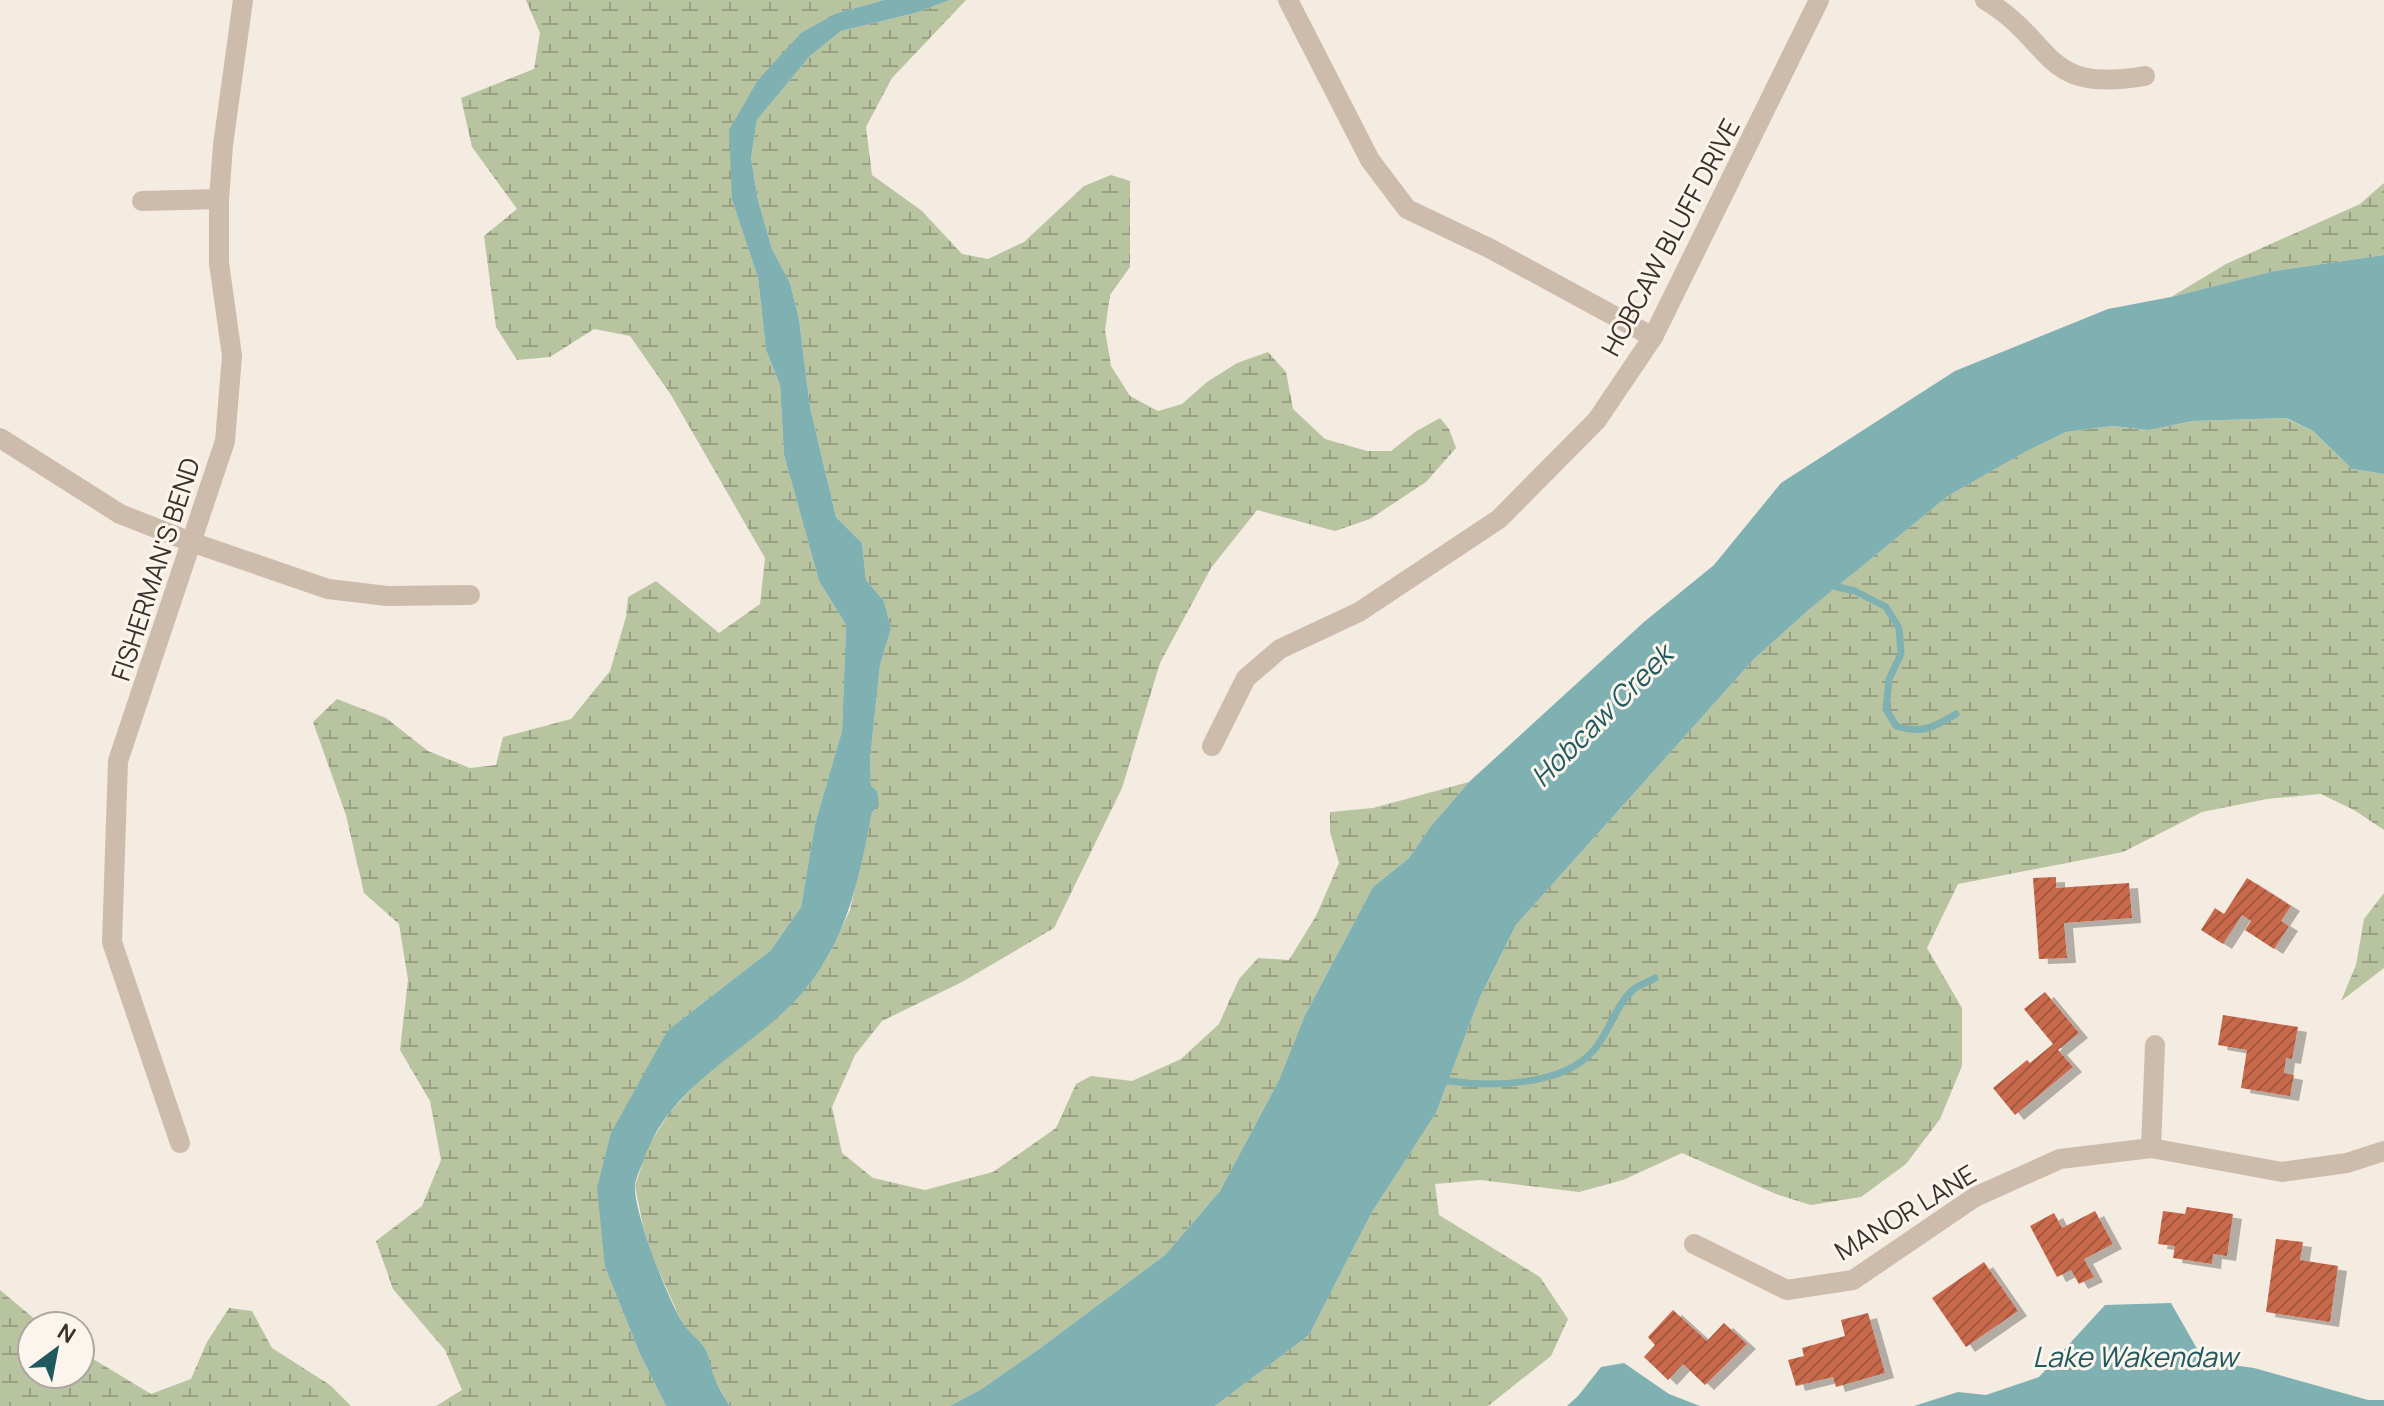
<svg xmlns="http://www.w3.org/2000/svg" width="2384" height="1406" viewBox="0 0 2384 1406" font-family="Manrope,sans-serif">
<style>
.wetland{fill:url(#wetland-marsh)}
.water{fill:#7fb0b2}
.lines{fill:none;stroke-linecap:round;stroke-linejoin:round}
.stream{stroke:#7fb0b2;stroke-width:7}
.building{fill:url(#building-hatch);filter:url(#shadow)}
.minor{stroke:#cdbbac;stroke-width:20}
.labels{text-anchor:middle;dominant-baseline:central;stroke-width:6;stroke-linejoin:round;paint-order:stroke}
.street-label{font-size:26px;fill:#3b302b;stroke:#fbf5ee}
.water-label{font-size:28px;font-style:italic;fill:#1f5a5e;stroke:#fbf5ee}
</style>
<defs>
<pattern id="wetland-marsh" width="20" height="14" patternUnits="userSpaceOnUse" patternTransform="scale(2)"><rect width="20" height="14" fill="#b8c4a0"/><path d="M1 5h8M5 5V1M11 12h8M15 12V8" fill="none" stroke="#97a083"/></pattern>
<pattern id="building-hatch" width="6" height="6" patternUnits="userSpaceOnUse" patternTransform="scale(2)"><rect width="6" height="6" fill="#c8694b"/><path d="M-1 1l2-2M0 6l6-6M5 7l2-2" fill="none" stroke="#a4573f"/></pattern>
<filter id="shadow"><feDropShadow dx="9" dy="5" stdDeviation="0" flood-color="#0004"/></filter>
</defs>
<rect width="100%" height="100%" fill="#f4ebe1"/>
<g class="wetland">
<path d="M526,0H884L837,13L758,80L732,200L758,278L766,350L780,385L784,455L819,581L846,625L842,731L815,824L801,907L771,950L668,1030L605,1267L640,1354L666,1406H436L462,1390L445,1350L393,1289L376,1241L422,1206L441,1160L430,1101L400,1050L408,980L399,924L364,893L346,815L313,722L337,699L386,718L428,751L470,768L496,765L503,737L571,719L610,671L626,617L628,597L656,581L719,633L760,604L765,558L671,395L630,336L594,329L550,357L517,360L496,327L484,236L517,209L472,147L461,98L534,69L540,33Z"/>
<path d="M950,0H966L892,78L866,127L872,175L922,211L962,254L988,259L1024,242L1084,186L1111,175L1130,181V267L1110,295L1105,330L1111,366L1130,396L1158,411L1182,404L1207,382L1237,363L1268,352L1286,372L1293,409L1325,439L1367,451H1391L1415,432L1440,418L1449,429L1456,448L1426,482L1370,519L1335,531L1257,510L1211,568L1160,663L1122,788L1054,928L962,982L882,1021L855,1055L832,1107L842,1153L873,1178L925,1190L993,1172L1056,1128L1076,1084L1091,1076L1132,1081L1181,1059L1219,1024L1239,979L1258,958L1289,960L1316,916L1339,863L1330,832V812L1373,808L1469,782L1431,826L1409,858L1373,887L1305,1015L1279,1080L1220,1191L1165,1255L1039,1349L980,1390L950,1406H730L713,1376L706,1350L682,1323L654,1260L643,1226L635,1186L648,1146L670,1112L704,1075L774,1019L809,985L829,955L850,910L872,812L870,759L880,665L891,629L884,601L866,580L862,543L836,517L810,407L799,319L790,283L772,249L758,200L751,158L757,120L810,56L841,31L915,13Z"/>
<path d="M2384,183V255L2274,271L2171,297L2226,264L2360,204Z"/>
<path d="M2285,418L2313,431L2352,469L2384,474V830L2354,810L2321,794L2267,799L2202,812L2123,852L1958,884L1927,948L1962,1008V1066L1940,1119L1906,1164L1861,1197L1811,1205L1776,1194L1682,1153L1623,1180L1579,1192L1480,1180L1435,1184L1439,1215L1540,1277L1568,1319L1551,1356L1488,1406H1215L1309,1335L1372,1212L1436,1113L1480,997L1516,925L1754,659L1811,608L1948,496L2025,452L2066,432L2112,426L2149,430L2193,421Z"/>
<path d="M2384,893V968L2341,1001L2356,965L2364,919Z"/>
<path d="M0,1290L43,1326H32V1374H80V1351L151,1394L191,1379L207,1342L229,1308L252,1311L272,1348L330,1385L351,1406H0Z"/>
</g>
<g class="water">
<path d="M884,0H950L915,13L841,31L810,56L757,120L751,158L758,200L772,249L790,283L799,319L810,407L836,517L862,543L866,580L884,601L891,629L880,665L870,759L871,786L877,791L879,805L872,812C860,873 849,932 811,982C761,1048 670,1078 643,1162C640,1169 636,1178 635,1185C633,1211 668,1299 682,1322C689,1333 700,1340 706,1350C709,1357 710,1366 713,1374C717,1385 724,1396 730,1406H666L640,1354L605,1267L597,1188L611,1133L668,1030L771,950L801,907L815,824L842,731L846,625L819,581L784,455L780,385L766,350L758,278L732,200L729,130L758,80L801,33L837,13Z"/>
<path d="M2384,255V474L2352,469L2313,431L2286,418L2193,421L2149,430L2112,426L2066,432L2025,452L1948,496L1811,608L1754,659L1516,925L1480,997L1436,1113L1372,1212L1309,1335L1215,1406H950L980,1390L1039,1349L1165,1255L1220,1191L1279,1080L1305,1015L1373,887L1409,858L1431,826L1469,782L1644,622L1714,565L1781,483L1955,371L2108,309L2171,297L2274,271Z"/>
<path d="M2171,1303L2204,1361L2254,1368L2368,1400H2384V1406H1914L1958,1392L1986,1395L2039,1377L2105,1305Z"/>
<path d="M1624,1363L1669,1394L1700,1406H1567L1578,1396L1601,1367Z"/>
</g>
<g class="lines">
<g class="stream">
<path d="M1837,587L1855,591L1886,607L1899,628L1901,654L1889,679L1886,709L1896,726C1922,734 1933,728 1956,714"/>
<path d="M1448,1081C1491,1087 1563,1086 1593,1051C1609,1034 1615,1005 1634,989C1639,985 1649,982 1655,978"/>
</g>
</g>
<g class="building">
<path d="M2056,877V888L2129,883L2132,918L2064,923L2067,958L2039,959L2033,878Z"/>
<path d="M2247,878L2291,906L2281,921L2289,926L2274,949L2245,930L2251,921L2242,915L2223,944L2201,930L2215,908L2224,914Z"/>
<path d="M2045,992L2079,1033L2058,1050L2073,1067L2015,1115L1993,1088L2027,1060L2030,1063L2053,1044L2024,1009Z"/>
<path d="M2223,1015L2298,1027L2292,1059L2286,1058L2284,1073L2294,1075L2290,1096L2241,1088L2247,1050L2218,1045Z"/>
<path d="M2187,1207L2233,1214L2227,1256L2213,1254L2212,1264L2173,1258L2175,1246L2158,1244L2163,1211L2185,1214Z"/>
<path d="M2095,1211L2113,1244L2084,1259L2094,1277L2079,1284L2071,1270L2057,1277L2030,1226L2054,1213L2062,1228Z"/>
<path d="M2276,1239L2303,1242L2300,1260L2338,1266L2330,1322L2266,1312Z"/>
<path d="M1984,1262L2018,1311L1966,1347L1932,1298Z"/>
<path d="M1673,1310L1707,1341L1724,1323L1747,1344L1705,1385L1683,1364L1668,1380L1644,1357L1655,1345L1648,1337Z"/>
<path d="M1868,1313L1885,1373L1836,1387L1833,1377L1796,1386L1788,1360L1804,1356L1802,1348L1845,1336L1841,1320Z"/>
</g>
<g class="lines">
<g class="minor">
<path d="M1288,0L1370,160L1407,209L1489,248L1653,337"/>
<path d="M1985,0C2056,42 2040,94 2145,76"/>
<path d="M142,201L219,199"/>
<path d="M0,438L120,514L191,542L328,589L387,596L470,595"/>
<path d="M1212,746L1246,678L1280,649L1359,612L1499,519L1597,420L1653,337L1819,0"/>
<path d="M180,1143L112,942L118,761L225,441L232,356L219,263V199L223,145L243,0"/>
<path d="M2151,1148L2155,1045"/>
<path d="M1694,1244L1787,1290L1853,1280L1975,1197L2060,1159L2151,1148L2282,1172L2347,1163L2384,1151"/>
</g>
</g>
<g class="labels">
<g class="street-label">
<text transform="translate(1670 237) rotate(-62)">HOBCAW BLUFF DRIVE</text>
<text transform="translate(155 569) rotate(-72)">FISHERMAN'S BEND</text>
<text transform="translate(1905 1212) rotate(-31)">MANOR LANE</text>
</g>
<g class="water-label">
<text transform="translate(1601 715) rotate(-45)">Hobcaw Creek</text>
<text x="2135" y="1356">Lake Wakendaw</text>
</g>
</g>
<g transform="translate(56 1350) rotate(32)"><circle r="38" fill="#fbf5ee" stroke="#aea6a0" stroke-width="2"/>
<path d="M0-6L14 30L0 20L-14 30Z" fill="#1f5a5e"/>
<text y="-12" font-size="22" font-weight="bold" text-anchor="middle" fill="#3b302b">N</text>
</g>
</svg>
